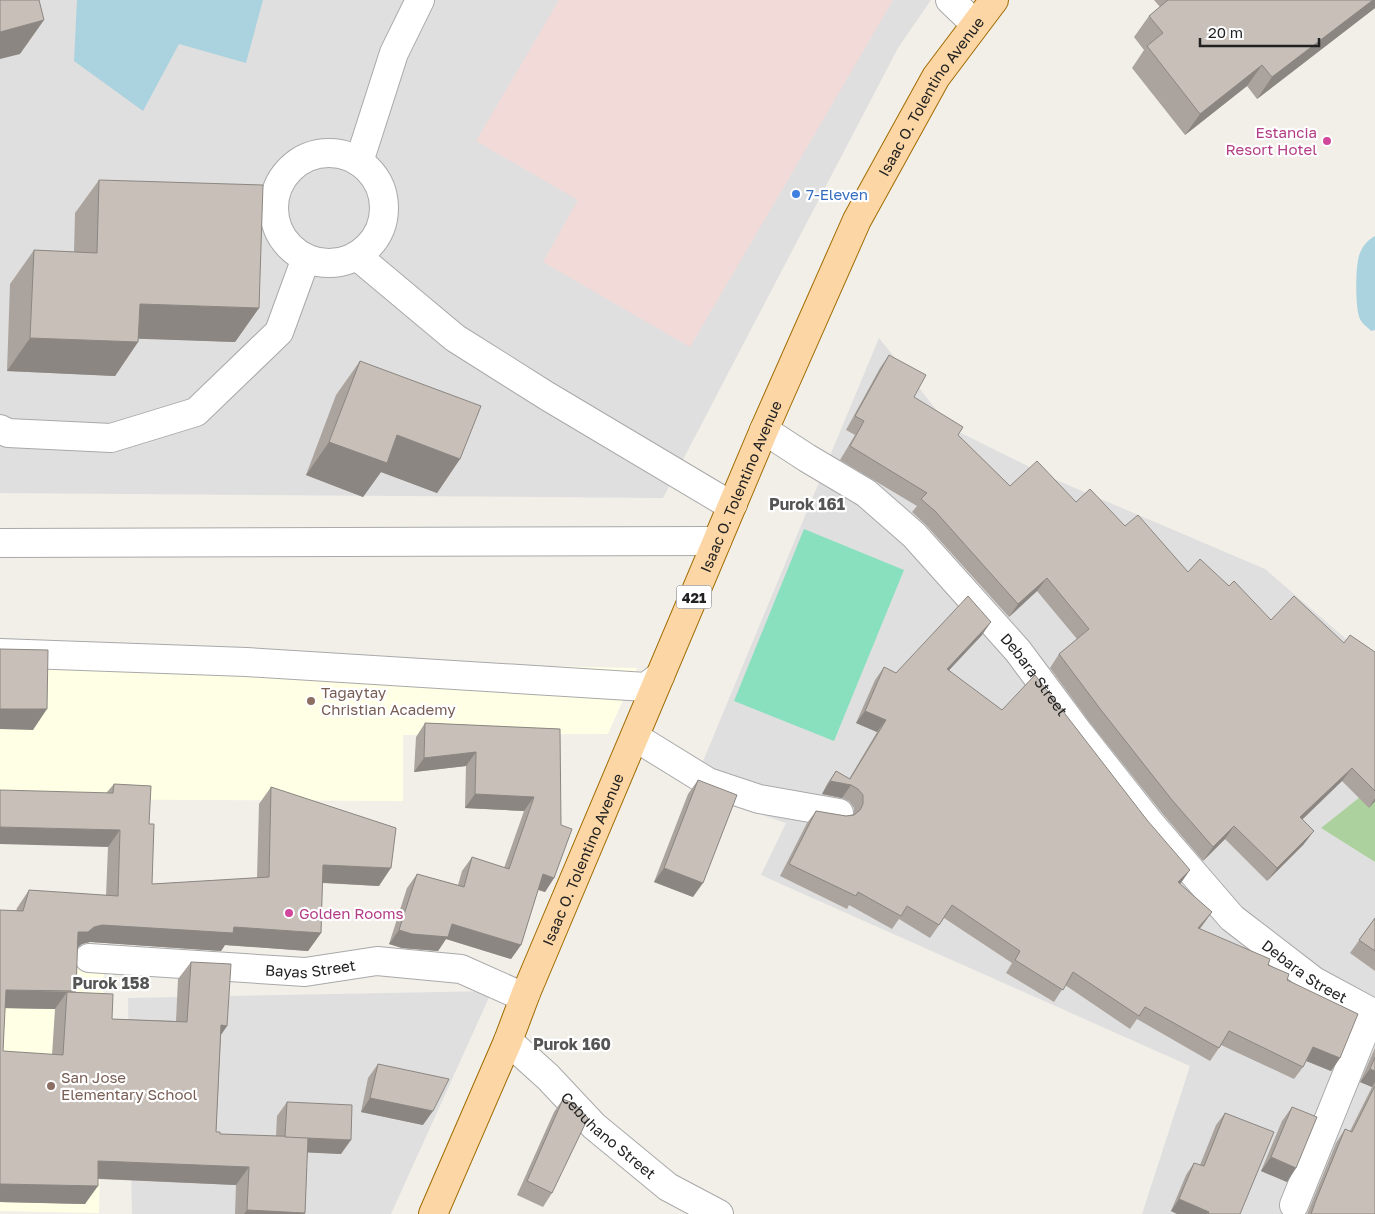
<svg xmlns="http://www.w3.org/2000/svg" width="1375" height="1214" viewBox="0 0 1375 1214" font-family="'Golos Text',sans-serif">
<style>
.residential{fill:#e0dfdf}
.commercial{fill:#f2dad9}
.education{fill:#ffffe5}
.forest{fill:#add19e}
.pitch{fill:#88e0be}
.water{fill:#aad3df}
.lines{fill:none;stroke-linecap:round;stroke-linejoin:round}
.minor-casing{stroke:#a9a9a9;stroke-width:30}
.major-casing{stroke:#a06b00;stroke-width:30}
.minor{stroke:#fff;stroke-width:28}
.major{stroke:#fcd6a4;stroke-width:28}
.wall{fill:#aba49e;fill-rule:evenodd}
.shaded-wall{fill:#8b8681}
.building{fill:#c7bfb8;stroke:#8b8681}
.hotel-dot{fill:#d1479c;stroke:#fff;stroke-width:2}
.shop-dot{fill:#3f7fe0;stroke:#fff;stroke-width:2}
.education-dot{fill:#8d6e63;stroke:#fff;stroke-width:2}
.labels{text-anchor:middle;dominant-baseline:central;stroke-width:4.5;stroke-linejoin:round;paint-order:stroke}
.shield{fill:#fff;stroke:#646464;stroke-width:1}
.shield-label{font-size:14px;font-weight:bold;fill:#222}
.street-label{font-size:15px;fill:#222;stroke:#fff}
.hotel-label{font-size:15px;fill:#b23c85;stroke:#fff;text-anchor:end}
.shop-label{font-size:15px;fill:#366cbe;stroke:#fff;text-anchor:start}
.education-label{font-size:15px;fill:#785e54;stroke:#fff;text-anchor:start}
.neighbourhood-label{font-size:16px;font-weight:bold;fill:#555;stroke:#fff}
</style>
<rect width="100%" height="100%" fill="#f2efe9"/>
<g class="residential">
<path d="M0,0H931L898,48L663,498L0,493Z"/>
<path d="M879,338L951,428L1054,479L1265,569L1375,664V785L1321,828L1375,862V1214H1142L1190,1066L761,875L786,823L691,790Z"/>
<path d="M492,991L391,1214H132L128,998Z"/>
</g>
<path class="commercial" d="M559,0H893L690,347L543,262L578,200L476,141Z"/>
<g class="education">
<path d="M0,654L637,668L608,734L403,735V801L0,799Z"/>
<path d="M0,959L104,962L99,1213L0,1211Z"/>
</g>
<path class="forest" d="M1375,785V862L1321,828Z"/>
<path class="pitch" d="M804,529L904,570L834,741L734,701Z"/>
<g class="water">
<path d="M77,0H263L246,63L179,44L143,111L74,61Z"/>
<path d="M1375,236V330L1371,331C1368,327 1362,324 1360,319C1355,309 1355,264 1360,253C1363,245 1368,240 1375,236Z"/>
</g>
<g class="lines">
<defs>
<g id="minor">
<path d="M950,0L975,24"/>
<circle cx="329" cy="208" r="55"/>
<path d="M359,162L394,53L420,0"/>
<path d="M357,256L455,338L547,396L725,502L733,504"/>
<path d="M0,429L8,433L111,438L196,412L279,332L306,258"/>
<path id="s1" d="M764,430L807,458L866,493L914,535L1018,651L1079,733L1150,823L1232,918L1314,981L1375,1014"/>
<path d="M0,543L717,541"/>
<path d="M0,653L246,662L646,687L660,676"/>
<path d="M635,737L708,782L759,799L839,813"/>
<path id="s2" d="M89,958L305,972L377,961L461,969L517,994L526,993"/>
<path id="s3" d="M508,1041L548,1077L594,1126L668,1187L719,1214"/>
<path d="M1294,1205L1372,1012"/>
</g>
<g id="major">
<path id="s4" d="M433,1214L508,1041L526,993L764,430L857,220L936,77L994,0"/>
</g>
</defs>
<use href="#minor" class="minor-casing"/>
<use href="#major" class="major-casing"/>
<use href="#minor" class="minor"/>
<use href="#major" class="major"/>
</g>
<g class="wall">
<path d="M1154,0H1375V8L1257,99L1247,86L1185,135L1132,68L1144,50L1134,37L1149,16L1160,7Z"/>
<path d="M99,180L259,308L235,342L138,338V342L115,376L7,371L10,284L34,250L74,252L75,213Z"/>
<path d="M889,355L914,397L958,435L1010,486L1076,502L1125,526L1188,572L1229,586L1271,620L1375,652V801L1369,808L1342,781L1302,820L1304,844L1267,881L1225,839L1203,861L1162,813L1091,724L1050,668L1059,654L1077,639L1037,591L1009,617L926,525L912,512L917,506L840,460L855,435L846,430L880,368Z"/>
<path d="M360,361L460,459L437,493L381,472L363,497L306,475L336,395Z"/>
<path d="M982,635L949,670L1180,884L1212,912L1200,929L1268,965L1287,980L1340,1058L1331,1071L1306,1061L1303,1067L1294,1079L1221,1045L1210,1061L1137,1019L1130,1029L1065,985L1054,1002L1006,973L1012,963L944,918L930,938L899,919L892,929L849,905L847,909L780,876L807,823L816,811L846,816L854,814V808L849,801L842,798L822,794L827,784L836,771L849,779L877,732L856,723L875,680L884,667L896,673Z"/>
<path d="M425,723L560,729L554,878L545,892L538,890L521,945L511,959L446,939L438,951L402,948L389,944L407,888L417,874L458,885L462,871L472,857L504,868L524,811L465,808L466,766L414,772L416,737Z"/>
<path d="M698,780L693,897L654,882L688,794Z"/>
<path d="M114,784L149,824L152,884L257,878L259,804L271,787L379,886L322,883L321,933L308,951L225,945L221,951L90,942L82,944L77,948L76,992L112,1019L176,1021L178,979L191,962L227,1026L221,1035L216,1132L220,1134L276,1136L277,1116L287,1102L341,1154L307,1152L305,1214H235L236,1185L98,1179L85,1204L0,1202V910L16,911L17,908L29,890L106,896L108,847L107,792ZM5,1008L55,1009L52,1055L3,1051Z"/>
<path d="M1375,918V971L1350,953Z"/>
<path d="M1375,1048V1214H1307L1336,1143L1345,1129L1350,1131L1372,1087L1360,1082Z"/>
<path d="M378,1064L423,1125L361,1112L368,1078Z"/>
<path d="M563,1099L552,1193L543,1207L517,1195L554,1112Z"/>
<path d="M1292,1107L1296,1168L1287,1182L1261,1171L1282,1121Z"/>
<path d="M1225,1113L1240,1214H1177L1171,1211L1186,1175L1194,1163L1200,1165L1216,1125Z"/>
</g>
<g class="shaded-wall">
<path d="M1373,0H1375V8L1257,99L1272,77Z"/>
<path d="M44,20L20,54L0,59V32Z"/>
<path d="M1262,65L1247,86L1185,135L1200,114Z"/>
<path d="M140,304L259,308L235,342L116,338Z"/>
<path d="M30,338L138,342L115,376L7,371Z"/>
<path d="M397,435L460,459L437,493L381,472L363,497L306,475L329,442Z"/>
<path d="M1047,578L1037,591L1009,617L1018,604Z"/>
<path d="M991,622L982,635L938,682L947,669Z"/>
<path d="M0,709H47L33,730L0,729Z"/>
<path d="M865,711L886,720L877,732L856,723Z"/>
<path d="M476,752L466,766L414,772L424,758Z"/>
<path d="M1352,768L1342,781L1290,831L1300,817Z"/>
<path d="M830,781L851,785L842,798L822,794Z"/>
<path d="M475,794L534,797L524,811L465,808Z"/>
<path d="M1375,798V801L1369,808Z"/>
<path d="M1234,826L1225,839L1203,861L1213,847Z"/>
<path d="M0,827L120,830L108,847L0,844Z"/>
<path d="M1314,831L1304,844L1267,881L1277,868Z"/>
<path d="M323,865L391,868L379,886L311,882Z"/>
<path d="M664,868L703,883L693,897L654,882Z"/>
<path d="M1190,870L1181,883L1169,895L1178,882Z"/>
<path d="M543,874L554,878L545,892L533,888Z"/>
<path d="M1212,912L1203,924L1189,941L1198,928Z"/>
<path d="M452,924L521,945L511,959L446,939L438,951L402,948L389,944L399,930Z"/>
<path d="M102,925L234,927L321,933L308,951L225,945L221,951L90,942L82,944L76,949L78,932Z"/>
<path d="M6,990L67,992L55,1009L0,1008Z"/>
<path d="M221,1025L227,1026L215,1043Z"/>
<path d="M1313,1047L1340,1058L1331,1071L1304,1060Z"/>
<path d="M1370,1069L1375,1071V1082L1372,1087L1360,1082Z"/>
<path d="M370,1098L433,1111L423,1125L361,1112Z"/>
<path d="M285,1137L351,1140L341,1154L275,1151Z"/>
<path d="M1271,1157L1296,1168L1287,1182L1261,1171Z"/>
<path d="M98,1161L249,1167L236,1185L86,1178Z"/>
<path d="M0,1184L98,1186L85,1204L0,1202Z"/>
<path d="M1179,1199L1209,1212L1207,1214H1177L1171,1211Z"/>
<path d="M247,1210L305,1213V1214H244Z"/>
</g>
<g class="building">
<path d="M0,0H39L44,20L0,32Z"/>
<path d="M1168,0H1373L1272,77L1262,65L1200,114L1147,46L1163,33L1149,16Z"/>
<path d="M99,180L263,185L259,308L140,304L138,342L30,338L34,250L97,253Z"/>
<path d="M889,355L926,375L914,397L963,427L958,435L1010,486L1037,461L1076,502L1090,489L1125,526L1138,515L1188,572L1200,559L1229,586L1234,581L1271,620L1294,596L1344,643L1350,635L1375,652V791L1352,768L1300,817L1314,831L1277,868L1234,826L1213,847L1172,800L1101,710L1059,654L1089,629L1047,578L1018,604L935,511L921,499L927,493L850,446L864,421L855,416Z"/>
<path d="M360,361L481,406L460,459L397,435L387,463L329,442Z"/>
<path d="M968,596L991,622L947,669L1002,710L1035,675L1147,820L1190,870L1178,882L1212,912L1198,928L1270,959L1268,965L1289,974L1287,980L1358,1014L1340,1058L1313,1047L1303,1067L1229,1031L1219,1048L1145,1007L1139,1016L1073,972L1063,990L1015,960L1020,951L952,905L939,925L907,906L901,916L858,892L856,896L789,864L816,811L846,816L854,815L860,810L863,804V795L858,789L851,785L830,781L836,771L850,779L886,720L865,711L884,667L896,673Z"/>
<path d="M0,649L48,650L47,709H0Z"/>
<path d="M425,723L560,729L561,825L572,829L554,878L543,874L521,945L452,924L448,937L412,934L399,930L417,874L464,887L472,857L509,869L534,797L475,794L476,752L424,758Z"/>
<path d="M698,780L737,795L703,883L664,868Z"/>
<path d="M114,784L151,786L149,824H154L152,884L269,877L271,787L396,828L391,868L323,865L321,933L234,927L233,933L102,925L94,927L88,932H78L76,991L6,990L3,1051L63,1055L67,992L113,994L112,1019L187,1022L191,962L231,964L227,1026L221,1025L216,1132H220V1134L308,1137L305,1213L247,1210L249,1167L98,1161V1186L0,1184V910L23,911L29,890L118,896L120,830L0,827V790L113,793Z"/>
<path d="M1375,918V951L1359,940Z"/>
<path d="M1375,1057V1071L1370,1069Z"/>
<path d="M378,1064L449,1079L433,1111L370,1098Z"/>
<path d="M1375,1086V1214H1311L1316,1200L1345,1129L1352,1132Z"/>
<path d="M563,1099L575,1104L588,1118L552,1193L527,1181Z"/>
<path d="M287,1102L352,1105L351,1140L285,1137Z"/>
<path d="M1292,1107L1317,1117L1296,1168L1271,1157Z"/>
<path d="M1225,1113L1274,1132L1240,1214H1208L1209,1212L1179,1199L1194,1163L1204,1166Z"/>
</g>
<g class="hotel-dot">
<circle cx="1327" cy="141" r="5"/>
<circle cx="289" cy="913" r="5"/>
</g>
<circle class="shop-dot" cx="796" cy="194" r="5"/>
<g class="education-dot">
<circle cx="311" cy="701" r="5"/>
<circle cx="51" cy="1086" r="5"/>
</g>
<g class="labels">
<rect class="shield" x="676.5" y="585.5" width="35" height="23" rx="4"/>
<g class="shield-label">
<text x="694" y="597">421</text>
</g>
<g class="street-label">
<text stroke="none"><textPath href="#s4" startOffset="1225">Isaac O. Tolentino Avenue</textPath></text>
<text stroke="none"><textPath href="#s4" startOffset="790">Isaac O. Tolentino Avenue</textPath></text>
<text stroke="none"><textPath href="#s1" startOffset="368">Debara Street</textPath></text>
<text stroke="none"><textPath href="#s4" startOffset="385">Isaac O. Tolentino Avenue</textPath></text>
<text stroke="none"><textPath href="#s2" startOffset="222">Bayas Street</textPath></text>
<text stroke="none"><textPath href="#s1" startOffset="772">Debara Street</textPath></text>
<text stroke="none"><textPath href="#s3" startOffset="138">Cebuhano Street</textPath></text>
</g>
<g class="hotel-label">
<text x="1317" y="132">Estancia<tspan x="1317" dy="17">Resort Hotel</tspan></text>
<text x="299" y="913" text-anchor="start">Golden Rooms</text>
</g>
<g class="shop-label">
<text x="806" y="194">7-Eleven</text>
</g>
<g class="education-label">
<text x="321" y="692">Tagaytay<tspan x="321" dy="17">Christian Academy</tspan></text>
<text x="61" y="1077">San Jose<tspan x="61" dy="17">Elementary School</tspan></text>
</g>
<g class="neighbourhood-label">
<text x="807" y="504">Purok 161</text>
<text x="111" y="983">Purok 158</text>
<text x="572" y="1044">Purok 160</text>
</g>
</g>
<path d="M1200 38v8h119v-8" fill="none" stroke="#222222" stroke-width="2.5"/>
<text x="1208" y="38" font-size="15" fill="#222222" stroke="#ffffff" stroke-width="4" paint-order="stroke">20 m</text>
</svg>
